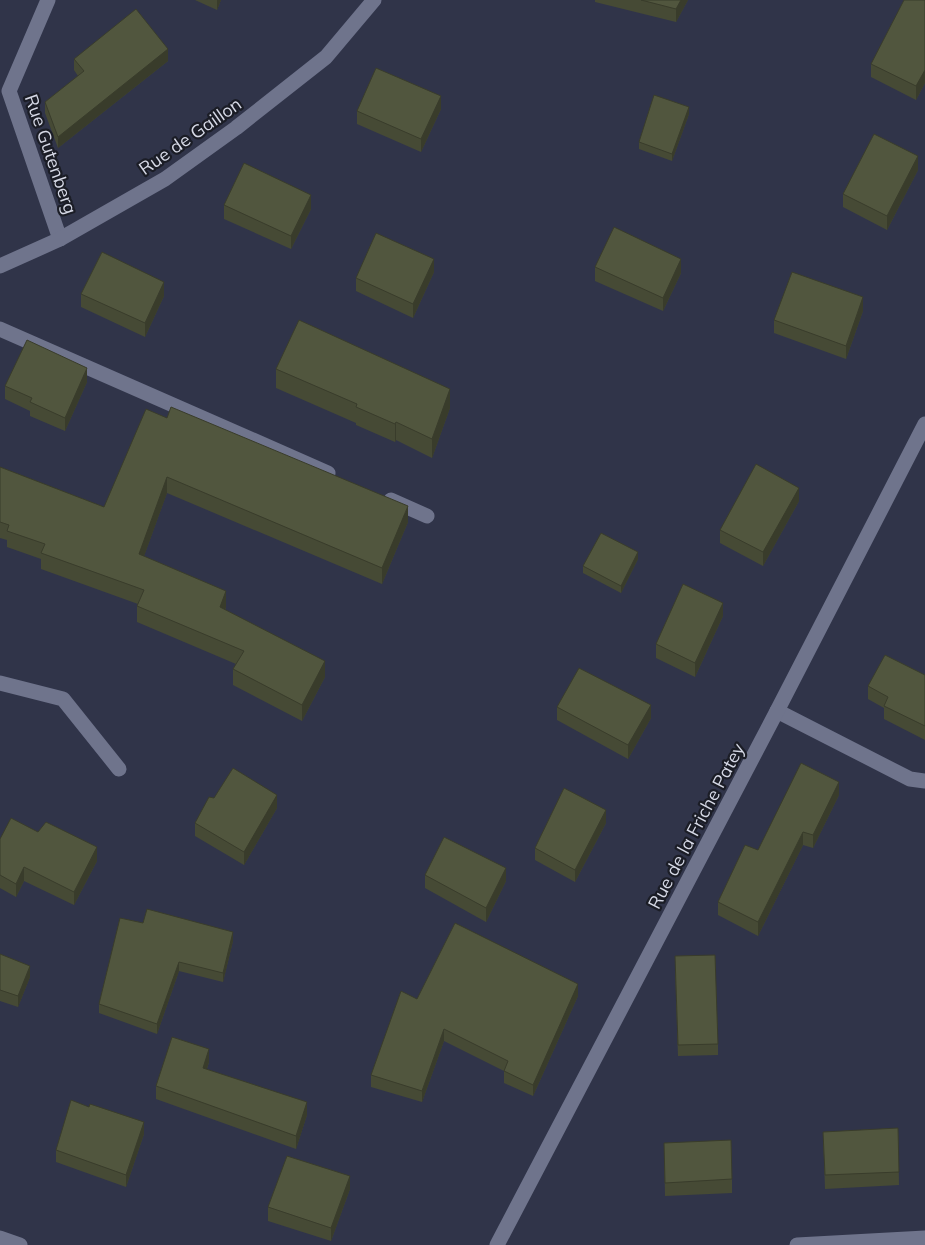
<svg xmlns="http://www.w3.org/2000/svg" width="925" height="1245" viewBox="0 0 925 1245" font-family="Mulish,sans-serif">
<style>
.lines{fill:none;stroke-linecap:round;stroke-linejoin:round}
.street{stroke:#6f748c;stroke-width:15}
.wall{fill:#464a35}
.shaded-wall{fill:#393c2b}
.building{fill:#51563e;stroke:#393c2b}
.labels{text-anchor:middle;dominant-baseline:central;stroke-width:4.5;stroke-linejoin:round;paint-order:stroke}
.street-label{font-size:18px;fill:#d6d9e6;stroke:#1b1d26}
</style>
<rect width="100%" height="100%" fill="#303449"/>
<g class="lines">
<g class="street">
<path d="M48,0L9,91L60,239"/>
<path d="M0,266L60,239L165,179L236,128L326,57L374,0"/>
<path d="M0,329L328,473"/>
<path d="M391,500L427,516"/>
<path d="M0,683L63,699L119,769"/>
<path d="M777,711L910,779L925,781"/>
<path d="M0,1238L20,1245"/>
<path d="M497,1245L777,711L925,424"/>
<path d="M797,1245L925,1238"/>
</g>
</g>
<g class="wall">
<path d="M195,0H221L217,10Z"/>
<path d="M595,0H688L676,22L595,2Z"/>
<path d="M925,0V83L916,100L871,77V64Z"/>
<path d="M74,59L168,61L58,148L45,113V102L78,76L74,70Z"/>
<path d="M441,109L421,152L357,124V111Z"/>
<path d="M689,114L672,161L639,149V142Z"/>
<path d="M918,170L887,230L843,207V194Z"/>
<path d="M224,205L311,209L291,249L224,219Z"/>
<path d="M595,267L681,273L663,311L595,281Z"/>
<path d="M434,272L413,318L356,291V278Z"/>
<path d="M81,294L164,296L145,337L81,307Z"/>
<path d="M863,311L846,359L774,333V320Z"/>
<path d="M276,369L450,408L432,458L396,440L395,442L356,425V423L276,388Z"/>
<path d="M87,382L65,431L30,416V411L5,399V386Z"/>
<path d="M167,418L408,522L382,584L167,493L144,556L226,607L225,610L325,677L302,721L233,685V669L236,664L137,622V606L138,604L41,569V559L7,547V540L0,538V467L104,507Z"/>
<path d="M799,501L763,566L720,543V530Z"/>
<path d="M638,559L621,593L583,573V566Z"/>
<path d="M723,616L695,677L656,658V644Z"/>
<path d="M925,675V740L884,719V708L868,699V686Z"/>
<path d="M557,707L651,718L628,759L557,720Z"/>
<path d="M839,795L813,848L803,845L758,936L718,915V902L758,850Z"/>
<path d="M214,798L277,808L244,865L195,836V823Z"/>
<path d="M606,823L575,882L535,860V848Z"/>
<path d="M38,832L97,861L74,905L24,881L16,897L0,888V839Z"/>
<path d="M425,875L506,881L486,922L425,888Z"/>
<path d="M120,918L233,941L223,982L179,971L157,1034L99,1013V1004Z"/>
<path d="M0,954L30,977L18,1007L0,1001Z"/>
<path d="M675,968L718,1044V1055L678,1056Z"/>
<path d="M578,996L533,1096L504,1083V1071L444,1041L422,1102L371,1087V1075L417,999Z"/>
<path d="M209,1062L207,1069L307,1115L296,1149L156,1099V1086Z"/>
<path d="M898,1128L899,1185L825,1189L823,1132Z"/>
<path d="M144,1134L126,1187L56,1162V1150Z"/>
<path d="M664,1143L732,1179V1193L665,1196Z"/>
<path d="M350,1189L331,1241L268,1221V1207Z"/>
</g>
<g class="shaded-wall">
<path d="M217,0H221L217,10Z"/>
<path d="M681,0H688L676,22V9Z"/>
<path d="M168,49V61L58,148V137Z"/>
<path d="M925,70V83L916,100V86Z"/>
<path d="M441,96V109L421,152V139Z"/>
<path d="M689,107V114L672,161V154Z"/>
<path d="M918,156V170L887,230V216Z"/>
<path d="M311,195V209L291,249V236Z"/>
<path d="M434,259V272L413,318V304Z"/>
<path d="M681,259V273L663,311V298Z"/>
<path d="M164,282V296L145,337V323Z"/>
<path d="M863,297V311L846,359V346Z"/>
<path d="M87,368V382L65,431V418Z"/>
<path d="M450,389V408L432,458V439Z"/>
<path d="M396,422V440L395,442V424Z"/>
<path d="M167,477V493L139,570V554Z"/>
<path d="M799,488V501L763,566V552Z"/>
<path d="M408,506V522L382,584V568Z"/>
<path d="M638,552V559L621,593V586Z"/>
<path d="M226,591V607L220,623V607Z"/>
<path d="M723,603V616L695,677V663Z"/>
<path d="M325,661V677L302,721V705Z"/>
<path d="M651,705V718L628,759V745Z"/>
<path d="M839,782V795L813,848V835Z"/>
<path d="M277,795V808L244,865V852Z"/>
<path d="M606,810V823L575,882V870Z"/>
<path d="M803,832V845L758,936V922Z"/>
<path d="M97,847V861L74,905V892Z"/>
<path d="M24,867V881L16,897V884Z"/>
<path d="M506,868V881L486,922V908Z"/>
<path d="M233,932V941L223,982V973Z"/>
<path d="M179,962V971L157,1034V1024Z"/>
<path d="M30,966V977L18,1007V996Z"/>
<path d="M578,984V996L533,1096V1085Z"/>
<path d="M444,1029V1041L422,1102V1091Z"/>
<path d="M209,1049V1062L203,1081V1068Z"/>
<path d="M307,1102V1115L296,1149V1136Z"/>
<path d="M144,1122V1134L126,1187V1175Z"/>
<path d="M350,1176V1189L331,1241V1228Z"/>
</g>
<g class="building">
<path d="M641,0H681L676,9Z"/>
<path d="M904,0H925V70L916,86L871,64Z"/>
<path d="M136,9L168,49L58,137L45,102L84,71L74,59Z"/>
<path d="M376,68L441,96L421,139L357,111Z"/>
<path d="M654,95L689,107L672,154L639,142Z"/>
<path d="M874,134L918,156L887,216L843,194Z"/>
<path d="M244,163L311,195L291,236L224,205Z"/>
<path d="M614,227L681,259L663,298L595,267Z"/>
<path d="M376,233L434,259L413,304L356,278Z"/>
<path d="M102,252L164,282L145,323L81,294Z"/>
<path d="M792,272L863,297L846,346L774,320Z"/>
<path d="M299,320L450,389L432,439L396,422L395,424L356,407L357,404L276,369Z"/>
<path d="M27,340L87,368L65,418L30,402L32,398L5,386Z"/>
<path d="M171,407L408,506L382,568L167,477L139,554L226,591L220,607L325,661L302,705L233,669L244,651L137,606L144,590L41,553L45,544L7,531L9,525L0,522V467L104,507L146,409L167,418Z"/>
<path d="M756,464L799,488L763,552L720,530Z"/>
<path d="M601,533L638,552L621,586L583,566Z"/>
<path d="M683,584L723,603L695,663L656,644Z"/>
<path d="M885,655L925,675V726L884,706L888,697L868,686Z"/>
<path d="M579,668L651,705L628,745L557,707Z"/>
<path d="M801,763L839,782L813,835L803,832L758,922L718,902L745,845L758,850Z"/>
<path d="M233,768L277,795L244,852L195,823L209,797L214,798Z"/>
<path d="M564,788L606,810L575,870L535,848Z"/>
<path d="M11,818L38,832L46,822L97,847L74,892L24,867L16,884L0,875V839Z"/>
<path d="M444,837L506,868L486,908L425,875Z"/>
<path d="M147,909L233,932L223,973L179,962L157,1024L99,1004L120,918L143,923Z"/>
<path d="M455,923L578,984L533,1085L504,1071L508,1061L444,1029L422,1091L371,1075L401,991L417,999Z"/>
<path d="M0,954L30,966L18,996L0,990Z"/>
<path d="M715,955L718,1044L678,1045L675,956Z"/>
<path d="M172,1037L209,1049L203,1068L307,1102L296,1136L156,1086Z"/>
<path d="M71,1100L89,1107L90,1104L144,1122L126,1175L56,1150Z"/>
<path d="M898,1128L899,1172L825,1175L823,1132Z"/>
<path d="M731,1140L732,1179L665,1183L664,1143Z"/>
<path d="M287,1156L350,1176L331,1228L268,1207Z"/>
</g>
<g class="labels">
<g class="street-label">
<text transform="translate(190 136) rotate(-35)">Rue de Gaillon</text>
<text transform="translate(51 154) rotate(71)">Rue Gutenberg</text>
<text transform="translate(696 826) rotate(-62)">Rue de la Friche Patey</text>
</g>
</g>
</svg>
